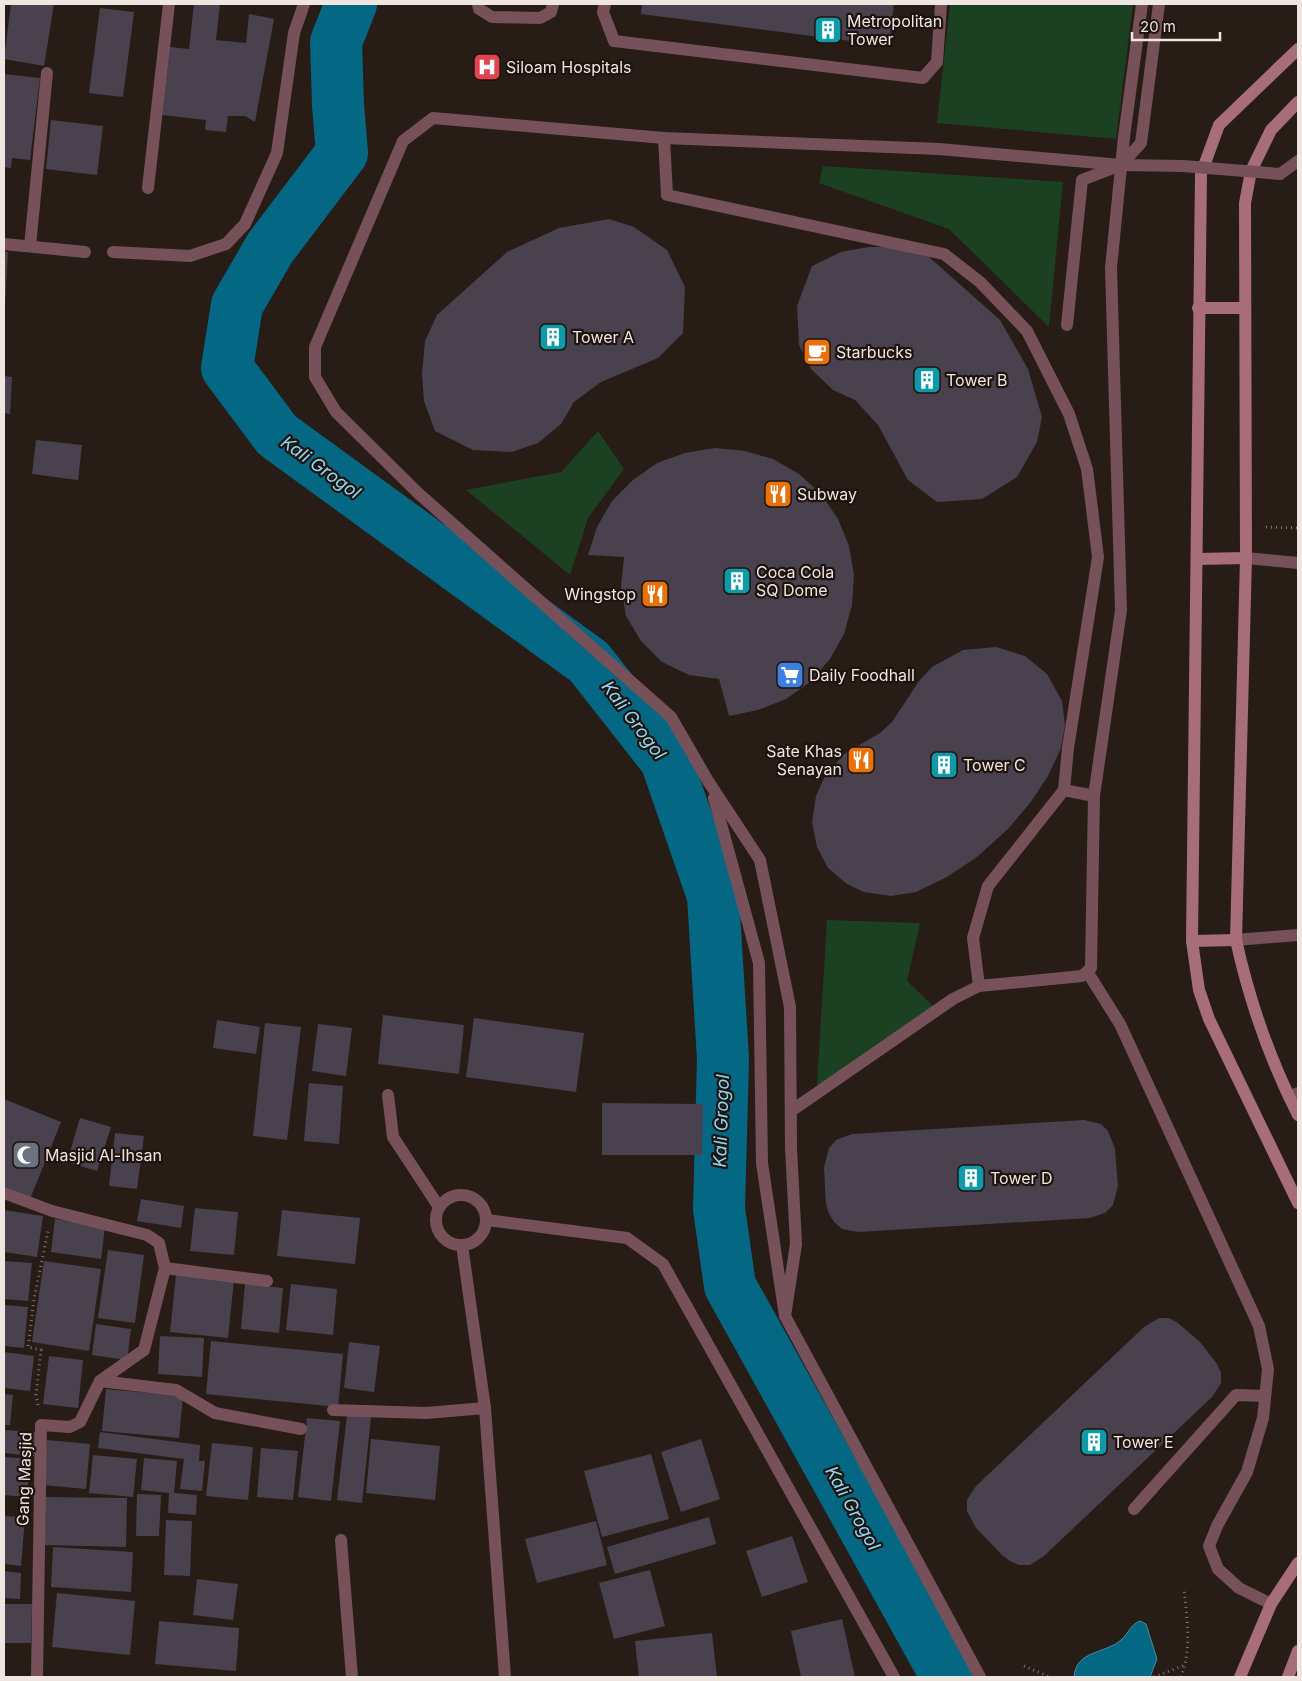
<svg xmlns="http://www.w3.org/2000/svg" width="1302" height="1681" viewBox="0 0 1302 1681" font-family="Inter,sans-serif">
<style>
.green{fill:#1b4122}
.water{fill:#046784;stroke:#4a8da0}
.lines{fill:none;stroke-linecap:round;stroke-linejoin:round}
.river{stroke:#046784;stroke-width:52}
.building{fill:#49414d}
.path{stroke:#807570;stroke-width:3;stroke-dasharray:1 4;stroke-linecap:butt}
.lane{stroke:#765159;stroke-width:12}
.street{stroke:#765159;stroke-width:12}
.secondary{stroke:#a86d7a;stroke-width:12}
.lane-bridge{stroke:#765159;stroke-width:12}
.labels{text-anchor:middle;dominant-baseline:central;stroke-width:4.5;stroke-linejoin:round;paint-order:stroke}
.poi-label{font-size:16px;fill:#efe6e2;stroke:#1e130d;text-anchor:start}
.street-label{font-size:16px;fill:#efe6e2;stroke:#1e130d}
.water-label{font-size:18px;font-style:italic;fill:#8dd8f7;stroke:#1e130d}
</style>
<rect width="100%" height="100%" fill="#281c16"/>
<g class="green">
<path d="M950,4H1133L1116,139L937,123Z"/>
<path d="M823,166L1063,182L1049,327L949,229L819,183Z"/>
<path d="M598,431L624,469L588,518L570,575L466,490L561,472Z"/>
<path d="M827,920L920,923L907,981L934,1007L827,1081L817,1085Z"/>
</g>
<path class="water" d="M1140,1621L1146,1624L1157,1659L1150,1677H1074C1076,1650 1105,1654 1121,1640C1129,1633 1130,1625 1140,1621Z"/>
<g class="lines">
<path class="river" d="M351,4L336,42L338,105L342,153L270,248L237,305L227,368L277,435L589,662L666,760L713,896L723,1059L719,1209L730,1286L947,1677"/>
</g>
<g class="building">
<path d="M11,4H54L44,66L4,59Z"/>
<path d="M194,4H220L216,40L246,43L249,14L274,19L255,122L245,116H228L226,132L205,130L206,120L162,115L170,47L189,49Z"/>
<path d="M642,4H894L889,46L641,14Z"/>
<path d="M100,8L134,12L123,97L89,93Z"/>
<path d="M4,74L40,78L30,160L12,158L11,168L4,167Z"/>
<path d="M51,120L103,126L97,175L46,169Z"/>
<path d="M609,219L634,227L667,250L685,287L683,333L658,358L601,382L574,402L561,424L538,443L512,452L473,450L435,431L424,401L422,374L425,341L437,315L507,252L559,228Z"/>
<path d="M868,247H902L928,256L1000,320L1028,369L1042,417L1037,442L1017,477L982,499L937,502L908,480L878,425L855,400L833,390L811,369L799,345L797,306L812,266L841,252Z"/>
<path d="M4,252H8L5,304H4Z"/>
<path d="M4,376L12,377L10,414L4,413Z"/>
<path d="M36,440L82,445L78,480L32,474Z"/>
<path d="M715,448L745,451L773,459L799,474L821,494L838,519L849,546L854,575L852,605L844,634L830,659L810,682L786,699L758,710L729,716L719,679L689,675L662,662L641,641L626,616L621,587L624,557L588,555L597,527L612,501L633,480L657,463L685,453Z"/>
<path d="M996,647L1025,656L1047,674L1062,701L1065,725L1061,748L1048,776L1030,803L1008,829L977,857L947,877L916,892L891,896L864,892L847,884L828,868L817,847L812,822L816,796L825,776L844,754L880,733L892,722L919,681L932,667L963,650Z"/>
<path d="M383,1015L464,1025L459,1074L378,1064Z"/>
<path d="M474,1018L584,1033L576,1092L466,1077Z"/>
<path d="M217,1020L260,1027L256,1054L213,1048Z"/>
<path d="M265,1023L301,1027L287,1140L253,1136Z"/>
<path d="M318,1024L352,1028L346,1076L312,1071Z"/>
<path d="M309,1083L343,1086L339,1144L304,1141Z"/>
<path d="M4,1099L61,1122L30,1199L4,1188Z"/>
<path d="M602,1103L703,1104L702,1155H602Z"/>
<path d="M80,1118L111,1127L97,1171L67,1162Z"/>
<path d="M1084,1120L1101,1124L1108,1131L1115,1149L1118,1186L1113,1205L1105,1213L1090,1218L858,1232L842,1229L834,1222L829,1214L826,1204L824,1167L829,1148L836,1140L852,1134Z"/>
<path d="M115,1133L144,1136L137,1189L109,1186Z"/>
<path d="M141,1199L184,1206L181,1228L137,1221Z"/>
<path d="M195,1208L238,1212L234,1255L190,1251Z"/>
<path d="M4,1210L43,1216L37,1257L4,1252Z"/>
<path d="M282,1210L360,1218L355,1264L277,1256Z"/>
<path d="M55,1219L105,1227L101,1259L51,1252Z"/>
<path d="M108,1250L144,1255L135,1323L98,1318Z"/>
<path d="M4,1261L32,1263L28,1301L4,1299Z"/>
<path d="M44,1261L101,1269L89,1351L32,1342Z"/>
<path d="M176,1275L234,1280L228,1338L170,1332Z"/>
<path d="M245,1284L283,1288L279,1333L241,1329Z"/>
<path d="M291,1284L337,1289L333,1335L286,1330Z"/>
<path d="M4,1305L28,1307L24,1348L4,1346Z"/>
<path d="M1159,1318H1169L1178,1323L1200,1342L1217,1364L1221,1373V1383L1212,1397L1044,1556L1030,1565H1019L1010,1561L1002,1555L976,1528L967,1511V1500L976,1486L1144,1327Z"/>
<path d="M96,1324L131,1329L127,1360L92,1355Z"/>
<path d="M160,1336L204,1338L202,1377L158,1374Z"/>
<path d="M211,1341L343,1354L338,1407L206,1394Z"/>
<path d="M349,1342L380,1346L374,1392L344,1388Z"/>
<path d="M4,1352L34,1356L30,1391L4,1388Z"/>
<path d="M49,1356L83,1360L78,1408L43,1404Z"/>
<path d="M106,1389L183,1396L179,1438L102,1431Z"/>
<path d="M4,1394L13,1395L10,1425H4Z"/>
<path d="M347,1415L371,1417L362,1503L337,1500Z"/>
<path d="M307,1418L340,1421L331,1501L298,1497Z"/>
<path d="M4,1430L36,1432L34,1456L4,1453Z"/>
<path d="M100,1432L200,1445L199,1461H205L202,1491L180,1489L184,1459L98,1448Z"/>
<path d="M371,1439L440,1446L435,1500L366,1493Z"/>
<path d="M701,1439L720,1499L681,1512L661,1452Z"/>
<path d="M47,1440L90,1444L86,1489L43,1485Z"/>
<path d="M212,1443L253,1447L248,1500L206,1496Z"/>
<path d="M261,1448L298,1451L293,1500L257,1497Z"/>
<path d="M651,1454L669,1519L602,1537L584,1471Z"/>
<path d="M93,1455L137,1459L133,1497L89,1493Z"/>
<path d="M4,1457L30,1459L27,1497L4,1495Z"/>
<path d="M144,1458L177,1461L174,1493L197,1495L196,1515L168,1513L169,1493L141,1490Z"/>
<path d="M137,1494L161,1495L159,1536H136Z"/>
<path d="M45,1497L127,1498L126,1547L45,1545Z"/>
<path d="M4,1516L25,1517L21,1566L4,1564Z"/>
<path d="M709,1517L716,1544L615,1574L607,1547Z"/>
<path d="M166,1520L192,1521L190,1576L164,1575Z"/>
<path d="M596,1521L607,1565L537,1583L525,1539Z"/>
<path d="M792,1536L808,1582L762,1597L746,1551Z"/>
<path d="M53,1547L133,1552L131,1592L51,1587Z"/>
<path d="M650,1570L665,1626L614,1639L599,1583Z"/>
<path d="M4,1571L21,1573L20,1599L4,1598Z"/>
<path d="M197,1579L238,1584L233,1620L193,1615Z"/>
<path d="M57,1593L135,1601L130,1655L52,1647Z"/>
<path d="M4,1604H32L31,1643H4Z"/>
<path d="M842,1619L855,1677H801L791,1631Z"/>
<path d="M159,1621L239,1628L236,1671L155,1664Z"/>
<path d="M712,1633L717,1677H639L635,1641Z"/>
</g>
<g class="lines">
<g class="path">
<path d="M1266,527L1298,528"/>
<path d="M38,1405L36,1395L41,1350L28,1347L34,1299L48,1231"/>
<path d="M1024,1666L1050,1677"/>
<path d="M1154,1677L1185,1665"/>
<path d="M1181,1677C1192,1649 1187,1619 1184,1589"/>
</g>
<g class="lane">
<path d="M478,4L479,9L492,17L540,18L551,12L553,4"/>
<path d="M605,4L603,12L614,41L923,78L937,62L941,4"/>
<path d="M664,138L667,195L944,254L980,282L1027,331L1069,414L1087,469L1098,557L1068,748L1064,790L988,886L973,938L979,986"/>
<path d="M1280,174L1298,161"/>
<path d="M148,188L169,4"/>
<path d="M113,252L190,256L226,244L245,224L277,153L294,33L304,4"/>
<path d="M1067,325L1082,180L1121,165L1141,143L1159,4"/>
<path d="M1246,558L1298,563"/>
<path d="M1064,790L1094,796"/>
<path d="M714,798L759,963L762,1163L785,1316L980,1677"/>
<path d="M1236,940L1298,935"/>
<path d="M1088,973L1120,1024L1259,1326L1268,1369L1263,1418L1247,1472L1217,1526L1209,1546L1218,1569L1239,1588L1271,1604"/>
<path d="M388,1095L393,1137L439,1207"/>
<path d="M1289,1097L1298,1093"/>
<path d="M791,1111L953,999L979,986L1082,976L1091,968L1094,796L1121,610L1111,268L1124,137L1142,4"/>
<path d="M785,1316L796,1244L791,1148L790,1007L760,860L708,781L671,717L418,493L336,412L315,377V347L403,141L433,118L664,138L939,149L1121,165L1183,166"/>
<path d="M1134,1509L1236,1395L1265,1396"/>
</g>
<g class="street">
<path d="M4,244L85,252"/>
<path d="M30,246L47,73"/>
<path d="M4,1193L52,1211L147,1235L159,1243L165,1268L144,1350L100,1381L80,1422L70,1427L41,1425L37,1677"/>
<circle cx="461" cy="1220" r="25"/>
<path d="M487,1220L627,1238L663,1264L894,1677"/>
<path d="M462,1245L485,1408L505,1677"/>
<path d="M165,1268L267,1281"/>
<path d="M100,1381L176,1390L215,1413L301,1429"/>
<path d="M333,1410L426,1413L485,1408"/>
<path d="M341,1540L352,1677"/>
</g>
<g class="secondary">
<path d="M1298,49L1219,125L1201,174L1192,941L1199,990L1209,1019L1298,1203"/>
<path d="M1298,102L1271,130L1251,171L1245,203L1246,558L1236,940C1249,999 1270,1060 1298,1115"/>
<path d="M1198,308H1244"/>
<path d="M1197,559L1246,558"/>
<path d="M1192,941L1236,940"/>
<path d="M1240,1677L1271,1604L1298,1563"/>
<path d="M1288,1677L1298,1651"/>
</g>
<path class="lane-bridge" d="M1183,166L1280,174"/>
</g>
<defs>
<symbol id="building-square" viewBox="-11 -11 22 22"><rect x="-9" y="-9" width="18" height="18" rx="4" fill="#0f9aa8" stroke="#1e130d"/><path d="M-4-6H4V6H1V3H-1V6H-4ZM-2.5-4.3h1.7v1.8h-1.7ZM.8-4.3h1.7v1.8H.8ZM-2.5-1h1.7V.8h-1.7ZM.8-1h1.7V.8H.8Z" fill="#fff"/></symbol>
<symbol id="hospital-square" viewBox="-11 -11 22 22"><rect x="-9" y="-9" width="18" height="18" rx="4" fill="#e0444e" stroke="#1e130d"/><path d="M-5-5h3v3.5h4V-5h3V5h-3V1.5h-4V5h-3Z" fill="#fff"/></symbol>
<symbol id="cafe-square" viewBox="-11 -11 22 22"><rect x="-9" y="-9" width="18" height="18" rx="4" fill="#e8710a" stroke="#1e130d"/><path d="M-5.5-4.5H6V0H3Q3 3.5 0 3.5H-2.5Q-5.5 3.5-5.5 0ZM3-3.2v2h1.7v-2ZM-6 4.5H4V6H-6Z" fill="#fff"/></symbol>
<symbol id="restaurant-square" viewBox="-11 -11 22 22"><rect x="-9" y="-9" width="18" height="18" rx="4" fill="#e8710a" stroke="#1e130d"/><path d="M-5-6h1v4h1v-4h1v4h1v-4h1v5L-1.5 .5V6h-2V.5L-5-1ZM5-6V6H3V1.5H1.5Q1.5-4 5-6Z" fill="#fff"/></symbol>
<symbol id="supermarket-square" viewBox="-11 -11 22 22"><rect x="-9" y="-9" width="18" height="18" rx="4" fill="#3f7fe0" stroke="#1e130d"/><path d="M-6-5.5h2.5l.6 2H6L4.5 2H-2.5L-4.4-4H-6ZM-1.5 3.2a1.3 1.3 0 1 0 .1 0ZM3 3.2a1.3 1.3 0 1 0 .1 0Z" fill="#fff"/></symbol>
<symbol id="mosque-square" viewBox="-11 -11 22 22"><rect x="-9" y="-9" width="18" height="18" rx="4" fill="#6b7280" stroke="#1e130d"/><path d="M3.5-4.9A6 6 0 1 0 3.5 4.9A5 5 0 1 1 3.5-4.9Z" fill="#fff"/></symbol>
</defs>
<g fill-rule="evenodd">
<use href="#building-square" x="812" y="14" width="32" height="32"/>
<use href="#hospital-square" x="471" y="51" width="32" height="32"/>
<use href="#building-square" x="537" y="321" width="32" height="32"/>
<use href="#cafe-square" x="801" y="336" width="32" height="32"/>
<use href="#building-square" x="911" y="364" width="32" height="32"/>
<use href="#restaurant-square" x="762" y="478" width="32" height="32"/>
<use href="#building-square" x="721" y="565" width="32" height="32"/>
<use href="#restaurant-square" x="639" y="578" width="32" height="32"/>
<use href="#supermarket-square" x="774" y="659" width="32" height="32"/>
<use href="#restaurant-square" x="845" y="744" width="32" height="32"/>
<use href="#building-square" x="928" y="749" width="32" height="32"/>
<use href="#mosque-square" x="10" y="1139" width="32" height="32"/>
<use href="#building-square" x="955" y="1162" width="32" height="32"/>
<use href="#building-square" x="1078" y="1426" width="32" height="32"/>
</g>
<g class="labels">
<g class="poi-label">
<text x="847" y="21">Metropolitan<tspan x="847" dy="18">Tower</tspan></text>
<text x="506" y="67">Siloam Hospitals</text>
<text x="572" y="337">Tower A</text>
<text x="836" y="352">Starbucks</text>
<text x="946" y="380">Tower B</text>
<text x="797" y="494">Subway</text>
<text x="756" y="572">Coca Cola<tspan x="756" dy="18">SQ Dome</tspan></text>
<text x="636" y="594" text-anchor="end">Wingstop</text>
<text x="809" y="675">Daily Foodhall</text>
<text x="842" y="751" text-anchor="end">Sate Khas<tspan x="842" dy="18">Senayan</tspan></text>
<text x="963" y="765">Tower C</text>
<text x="45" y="1155">Masjid Al-Ihsan</text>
<text x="990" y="1178">Tower D</text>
<text x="1113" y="1442">Tower E</text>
</g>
<g class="street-label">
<text transform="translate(24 1479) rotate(-88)">Gang Masjid</text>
</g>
<g class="water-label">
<text transform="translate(321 467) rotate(36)">Kali Grogol</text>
<text transform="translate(634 720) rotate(53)">Kali Grogol</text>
<text transform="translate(721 1121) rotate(-88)">Kali Grogol</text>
<text transform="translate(853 1508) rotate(61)">Kali Grogol</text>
</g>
</g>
<rect width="1302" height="1681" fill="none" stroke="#efe6e2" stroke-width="10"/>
<path d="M1132 32v8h88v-8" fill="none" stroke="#efe6e2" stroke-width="2.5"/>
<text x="1140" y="32" font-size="15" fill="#efe6e2" stroke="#1e130d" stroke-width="4" paint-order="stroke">20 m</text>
</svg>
